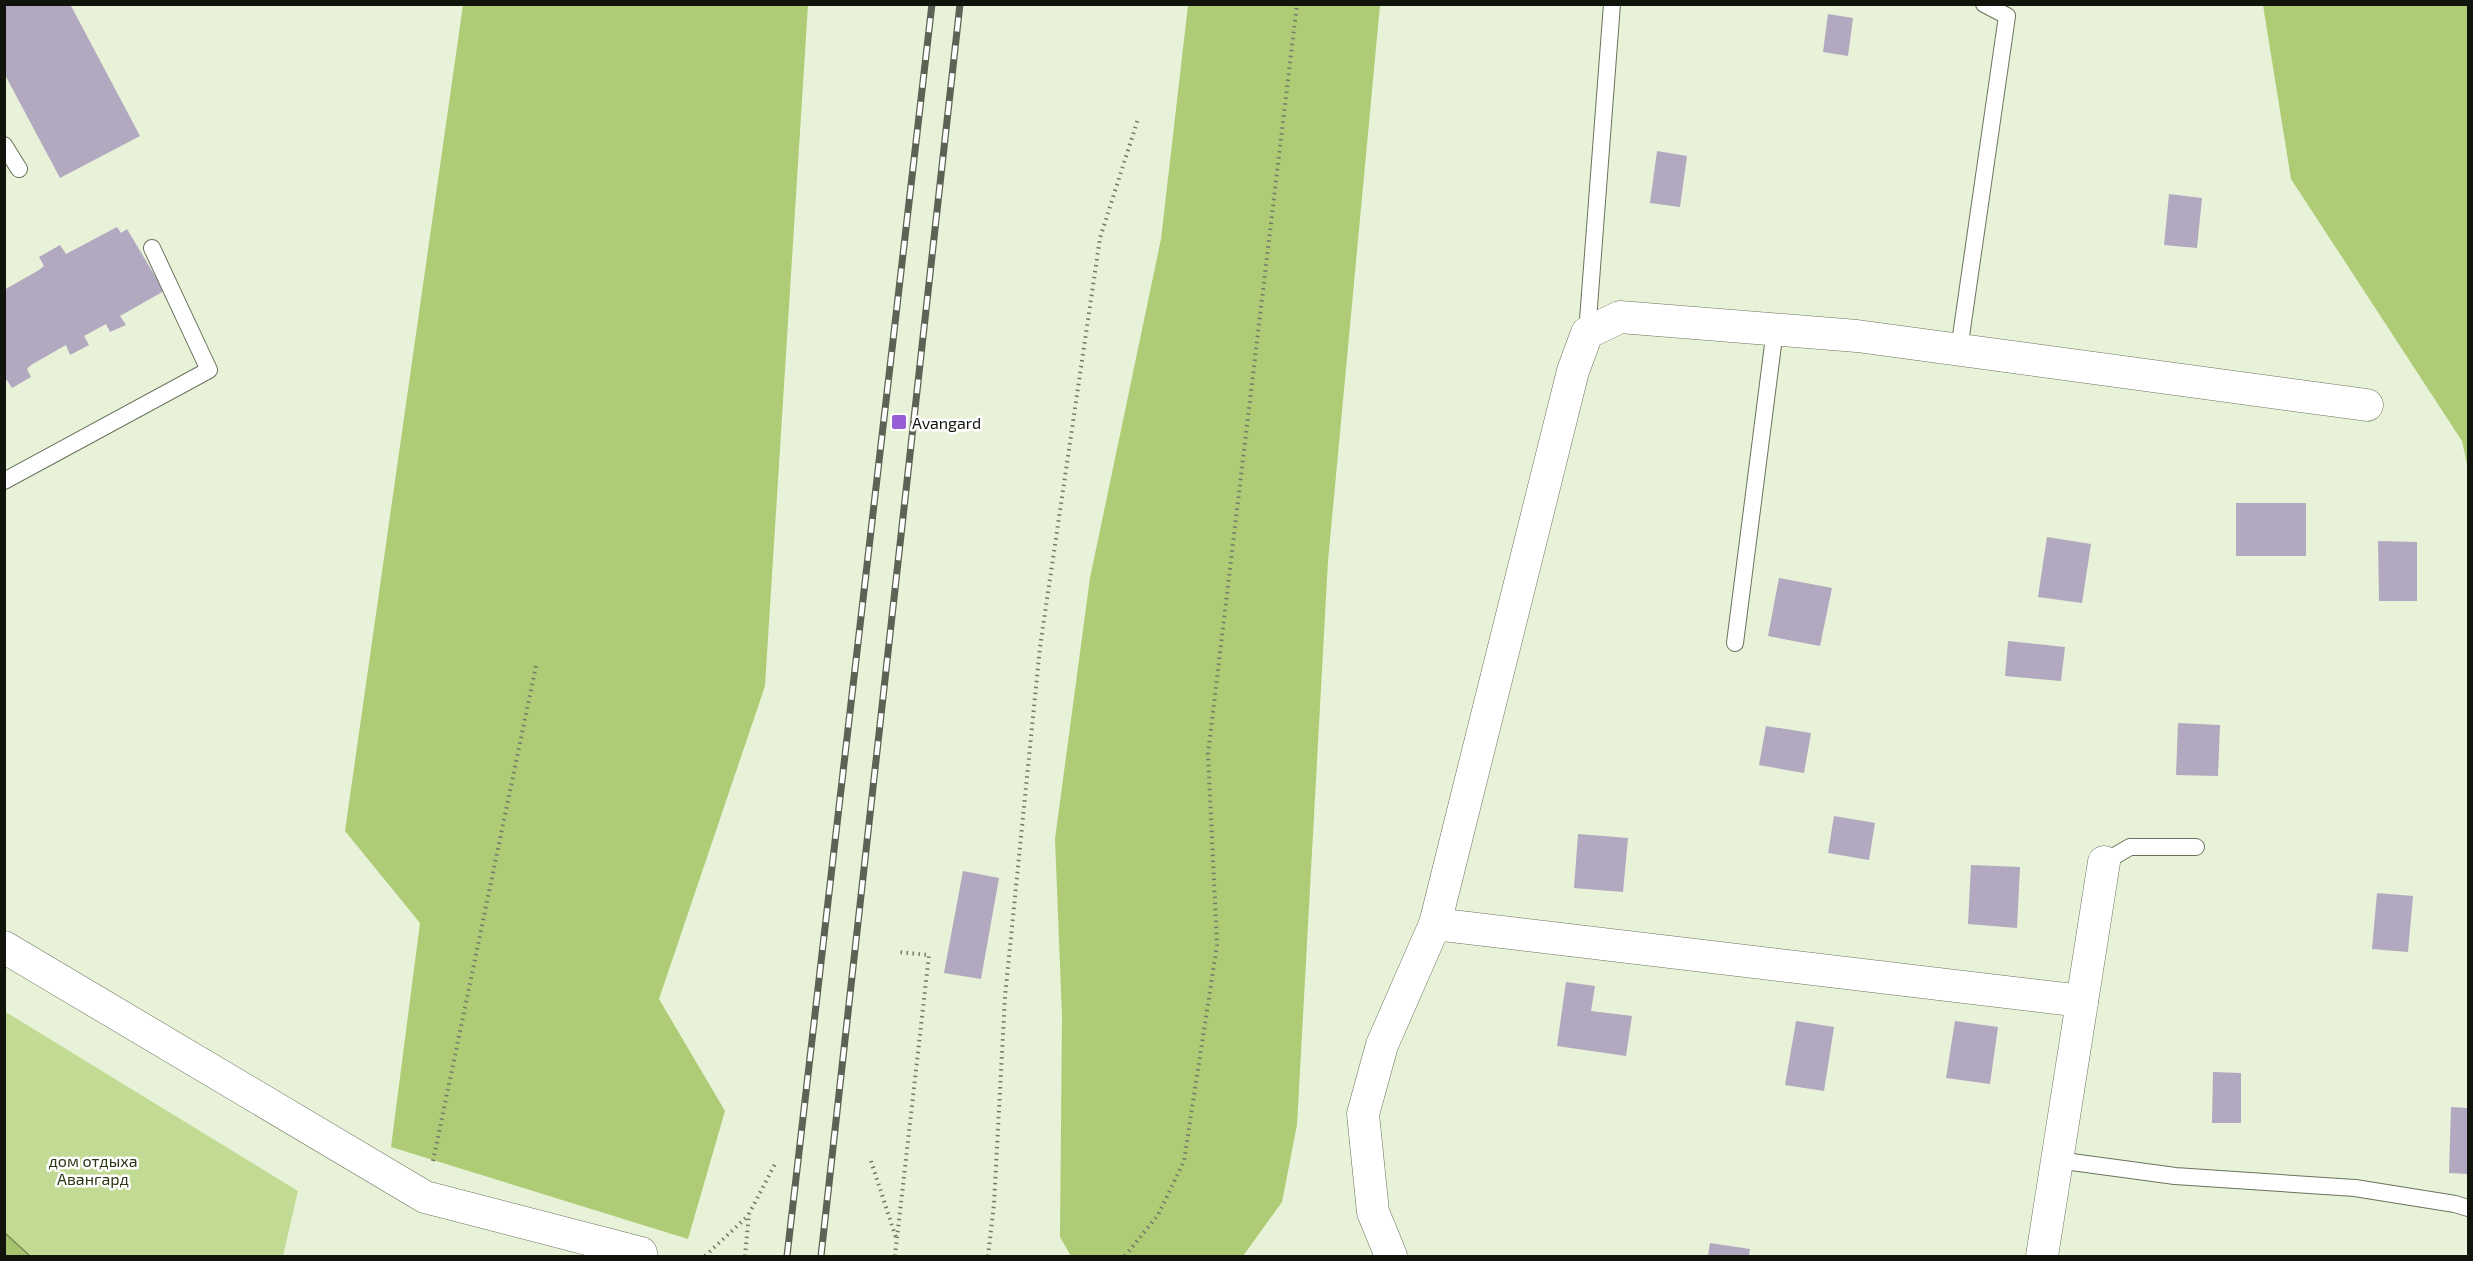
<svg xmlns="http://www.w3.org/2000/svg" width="2473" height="1261" viewBox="0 0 2473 1261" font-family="'Exo 2',sans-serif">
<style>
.green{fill:#c2db94}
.forest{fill:#aecb76}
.water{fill:#a6c36e;stroke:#798e50;stroke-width:1.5}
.building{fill:#b2a8c0}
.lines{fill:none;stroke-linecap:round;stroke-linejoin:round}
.service-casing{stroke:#6a735c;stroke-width:18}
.minor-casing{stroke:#6a735c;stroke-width:33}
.path{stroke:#737a69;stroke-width:4;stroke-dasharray:1.5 4.5;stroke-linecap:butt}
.service{stroke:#fff;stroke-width:16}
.minor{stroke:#fff;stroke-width:32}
.rail-casing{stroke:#5d6354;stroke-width:7}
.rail{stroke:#fff;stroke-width:4.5;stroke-dasharray:14;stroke-linecap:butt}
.poi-dot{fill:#975ed6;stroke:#fff;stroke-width:2}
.labels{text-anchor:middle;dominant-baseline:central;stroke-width:5;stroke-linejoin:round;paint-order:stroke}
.poi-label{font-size:16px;fill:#11140b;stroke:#fff;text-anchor:start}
.park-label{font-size:16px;fill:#2b3612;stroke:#fff}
</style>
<rect width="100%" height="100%" fill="#e8f2d8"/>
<path class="green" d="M4,1011L298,1191L283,1256H5Z"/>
<g class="forest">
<path d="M463,5H808L765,686L659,999L725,1111L688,1239L391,1147L420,923L345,831Z"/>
<path d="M1188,5H1380L1328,561L1297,1125L1282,1202L1243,1256H1071L1060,1237L1062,1016L1055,839L1090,578L1161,239Z"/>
<path d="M2263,5H2468V469L2462,441L2291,179Z"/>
</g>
<path class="water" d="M5,1233L30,1256H5Z"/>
<g class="building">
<path d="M4,4H70L140,136L60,178L4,73Z"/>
<path d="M1828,14L1853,18L1848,56L1823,52Z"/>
<path d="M1657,151L1687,156L1680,207L1650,203Z"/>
<path d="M2169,194L2202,198L2197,248L2164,245Z"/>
<path d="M117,227L121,233L127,229L164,291L120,316L126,325L110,332L106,324L84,336L89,345L70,355L66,345L31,365L27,369L31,377L12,388L7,380L4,382V290L39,270L44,266L39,257L60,245L66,254Z"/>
<rect x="2236" y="503" width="70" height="53"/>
<path d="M2047,537L2091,544L2082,603L2038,597Z"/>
<path d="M2378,541L2417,542V601H2379Z"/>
<path d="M1779,578L1832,588L1820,646L1768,636Z"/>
<path d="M2008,641L2065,647L2061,681L2005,676Z"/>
<path d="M2178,723L2220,725L2218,776L2176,775Z"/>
<path d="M1766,726L1811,733L1804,773L1759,765Z"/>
<path d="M1834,816L1875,823L1869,860L1828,853Z"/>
<path d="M1578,834L1628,838L1623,892L1574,888Z"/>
<path d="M1971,865L2020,867L2017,928L1968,924Z"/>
<path d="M963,871L999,878L981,979L944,973Z"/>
<path d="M2377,893L2413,896L2408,952L2372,949Z"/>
<path d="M1566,982L1595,986L1591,1011L1632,1016L1626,1056L1557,1046Z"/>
<path d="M1796,1021L1834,1027L1824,1091L1785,1085Z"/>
<path d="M1955,1021L1998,1027L1990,1084L1946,1078Z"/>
<path d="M2213,1072L2241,1073V1123H2212Z"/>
<path d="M2451,1107L2468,1108V1174L2449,1173Z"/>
<path d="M1710,1243L1750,1249L1749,1256H1708Z"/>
</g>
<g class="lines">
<defs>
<g id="service">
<path d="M4,145L19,169"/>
<path d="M1587,333L1612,4"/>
<path d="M1959,350L2007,16L1984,4"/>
<path d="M4,481L209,370L152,248"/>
<path d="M1735,643L1775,329"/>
<path d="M2104,862L2130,847H2196"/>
<path d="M2057,1160L2175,1176L2355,1188L2455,1204L2468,1208"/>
</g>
<g id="minor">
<path d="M1435,924L2082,1001"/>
<path d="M4,947L425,1197L641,1253"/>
<path d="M1391,1256L1373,1212L1363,1114L1382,1045L1435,924L1573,371L1587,333L1620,317L1857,336L2367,405"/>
<path d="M2042,1256L2104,862"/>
</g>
</defs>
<use href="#service" class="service-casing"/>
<use href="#minor" class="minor-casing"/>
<g class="path">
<path d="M433,1161L536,666"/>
<path d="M871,1161L896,1238"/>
<path d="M705,1256L749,1215"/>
<path d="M745,1256L749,1214L775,1164"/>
<path d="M895,1256L929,955L898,952"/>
<path d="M988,1256L994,1204L1005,997L1040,647L1100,238L1138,119"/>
<path d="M1125,1256L1158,1215L1184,1161L1217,945L1208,754L1297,4"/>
</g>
<use href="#service" class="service"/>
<use href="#minor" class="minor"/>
<defs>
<g id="rail">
<path d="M787,1256L932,4"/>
<path d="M821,1256L960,4"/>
</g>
</defs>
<use href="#rail" class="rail-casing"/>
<use href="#rail" class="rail"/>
</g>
<rect class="poi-dot" x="891" y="414" width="16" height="16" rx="3"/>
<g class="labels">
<g class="poi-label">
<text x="912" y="422">Avangard</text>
</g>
<g class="park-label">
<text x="93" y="1160">дом отдыха<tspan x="93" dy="18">Авангард</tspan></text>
</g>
</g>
<rect width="2473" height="1261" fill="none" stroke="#11140b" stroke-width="12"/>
</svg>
